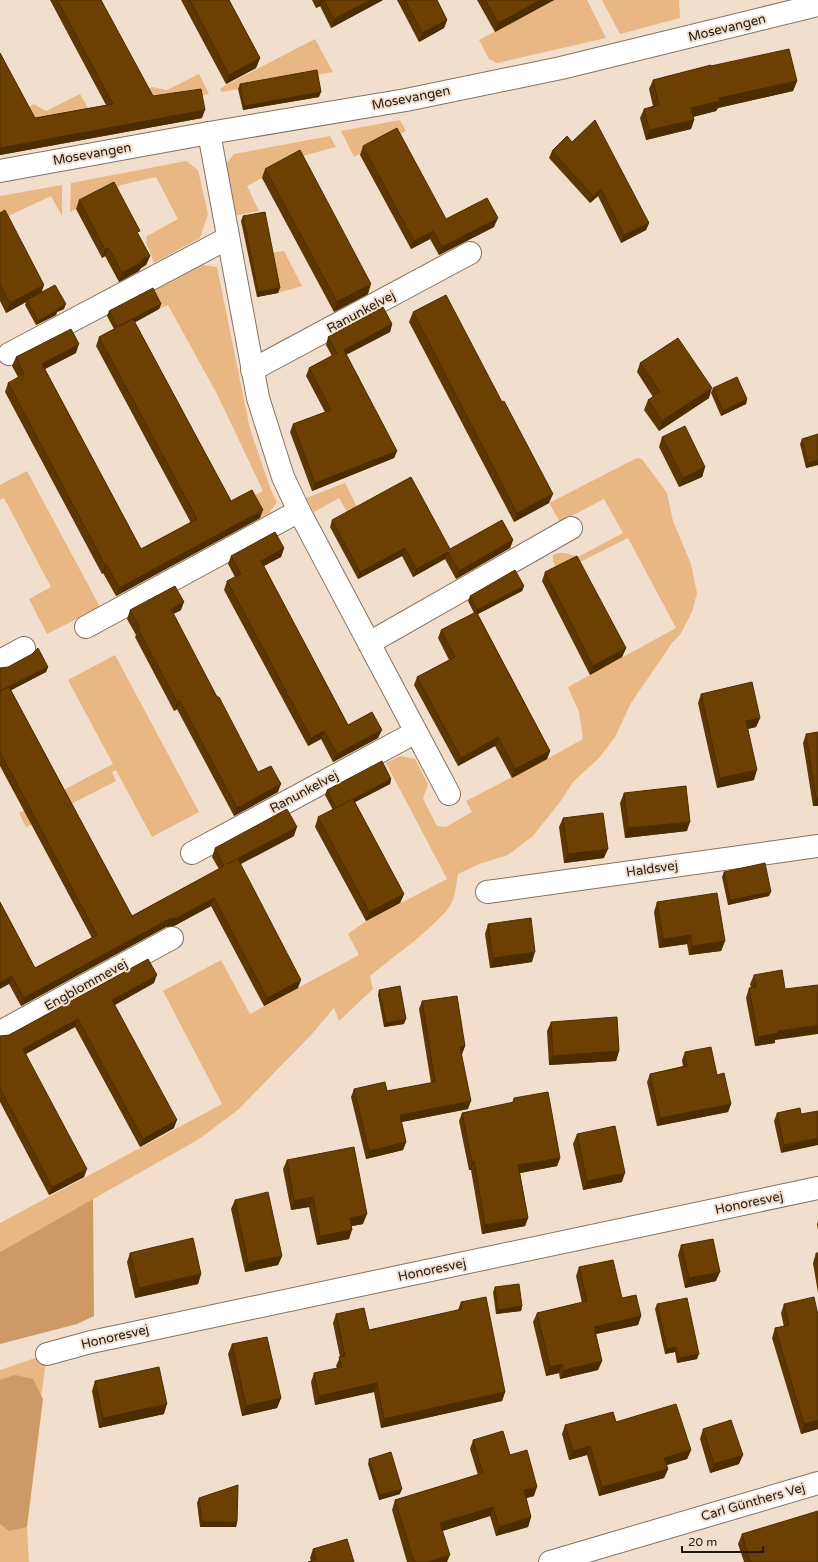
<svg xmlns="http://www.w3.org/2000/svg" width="818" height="1562" viewBox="0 0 818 1562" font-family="'Varela Round',sans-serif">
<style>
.green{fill:#e9b784}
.forest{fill:#cd9a67}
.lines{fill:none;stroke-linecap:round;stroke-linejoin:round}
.minor-casing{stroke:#847362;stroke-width:24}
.minor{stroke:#fff;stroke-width:22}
.wall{fill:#5d3703}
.shaded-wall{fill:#4c2d02}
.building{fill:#6c4003;stroke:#4c2d02}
.labels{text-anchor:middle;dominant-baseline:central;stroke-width:4;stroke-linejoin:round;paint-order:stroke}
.street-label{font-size:13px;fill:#211a13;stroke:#f2decc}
</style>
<rect width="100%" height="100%" fill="#f2decc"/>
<g class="green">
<path d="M554,0H587L606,38L497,63L489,59L479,40Z"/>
<path d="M602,0H679L680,18L620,34Z"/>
<path d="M315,39L333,72L222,92L220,89L226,85Z"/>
<path d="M199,74L209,94L109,110L152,87L167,90Z"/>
<path d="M80,94L92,115L0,123L34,104L46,111Z"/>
<path d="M400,120L406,131L354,157L341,131Z"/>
<path d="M330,136L336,147L306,155L247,186L259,211L234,216L226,164L234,154Z"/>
<path d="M186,161L198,170L208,214L200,238L154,263L146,242L147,236L178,219L156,177L121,185L70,212L71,183Z"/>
<path d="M62,185V216L51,196L0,220V196Z"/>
<path d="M284,251L302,286L278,293L270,253Z"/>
<path d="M203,265L217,267L250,429L271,490L277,502L269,513L260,518L249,498L263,491L218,396L168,305L159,309L150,291Z"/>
<path d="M637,458L642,459L667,493L673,521L691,564L697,593L692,612L680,635L672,643L631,703L615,737L599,758L573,782L560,802L533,836L508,855L479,864L458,874C456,883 456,894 452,902C444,921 389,960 370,976L373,989L339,1021L334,1008L311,1035L239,1109L199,1139L0,1252V1223L222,1104L163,991L221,960L250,1014L359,955L348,934L366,921L447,879L386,763L400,756L415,759L428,784L423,799L437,826L446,827L472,812L466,801L547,759L583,739L579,712L568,687L676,628L628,538L558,573L553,561V555C561,550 570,554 578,557L623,533L604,499L560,522L549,503Z"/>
<path d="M27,471L100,607L47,634L29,599L51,587L4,498L0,500V485Z"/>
<path d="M345,483L357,507L347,512L339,498L314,512L306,498Z"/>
<path d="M115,655L199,812L152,837L116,770L112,772L116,781L26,827L19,813L113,764L68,680Z"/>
<path d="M47,1354L24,1523V1527H27L29,1562H0V1370Z"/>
</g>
<g class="forest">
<path d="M93,1199L94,1316L77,1324L0,1344V1252Z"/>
<path d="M15,1375L33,1379L43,1399L27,1527L9,1531L0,1524V1380Z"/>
</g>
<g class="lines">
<defs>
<g id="minor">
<path d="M209,133L258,398L283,477L299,511L449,794"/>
<path d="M0,171L209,133L406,100L561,68L818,5"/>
<path d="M9,354L228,238"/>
<path d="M252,370L470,253"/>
<path d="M86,627L299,511"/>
<path d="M369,643L571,528"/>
<path d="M0,661L24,648"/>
<path d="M192,853L416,732"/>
<path d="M487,892L818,846"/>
<path d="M0,1032L172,938"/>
<path d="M47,1354L91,1342L818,1188"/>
<path d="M550,1562L818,1483"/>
</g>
</defs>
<use href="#minor" class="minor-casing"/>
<use href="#minor" class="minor"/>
</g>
<g class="wall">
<path d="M50,0H101L153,96L202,118L0,155V53L35,118L106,105Z"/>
<path d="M181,0H229L260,58L256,68L226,84Z"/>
<path d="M312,0H383L331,28L320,6L316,8Z"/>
<path d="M397,0H437L447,20L444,28L419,42Z"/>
<path d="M477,0H554L495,32Z"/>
<path d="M711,66L797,81L793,91L718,108L716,111L693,117L694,120L691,129L646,140L640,118L644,109L653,106L649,89L653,80Z"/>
<path d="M240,84L319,97L243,110L238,89Z"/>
<path d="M572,142L649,223L646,230L621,243L598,196L590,203L549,158L552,151Z"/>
<path d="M363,146L446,219L494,227L439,255L430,239L411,249L360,155Z"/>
<path d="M265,169L368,294L334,312L262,178Z"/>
<path d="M79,200L138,235L150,256L146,265L141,268L139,271L119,282L105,256L102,258L76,209Z"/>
<path d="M0,213L42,292L64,309L57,312L56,315L36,325L25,305L26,302L6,313L0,301Z"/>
<path d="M243,216L278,293L257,297L241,221Z"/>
<path d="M161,304L159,309L135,322L231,501L260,518L116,596L103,573L102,574L5,392L8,383L18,377L12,366L16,357L76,353L45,369L141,549L191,523L96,346L99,337L114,329L107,316L109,311Z"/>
<path d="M413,312L549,503L514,522L409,322Z"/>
<path d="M392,324L390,332L346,355L397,451L394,458L312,491L290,432L293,424L325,412L306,376L309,368L332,356L326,345L328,337Z"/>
<path d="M640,363L709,398L659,431L644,410L648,400L653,397L637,372Z"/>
<path d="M713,388L747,399L746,404L721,416L711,393Z"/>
<path d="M662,437L705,467L702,477L679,487L659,447Z"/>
<path d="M802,439L818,465L806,468L800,444Z"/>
<path d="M332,520L450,549L513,540L510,548L456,579L445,559L413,577L402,556L358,579L330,527Z"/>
<path d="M284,548L281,557L264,566L348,725L378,738L333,762L321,739L308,746L224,590L227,581L235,577L228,564L231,556Z"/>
<path d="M545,572L626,648L622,657L590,675L542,581Z"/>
<path d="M524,586L522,591L478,614L550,751L547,759L512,778L495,746L458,766L414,685L417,677L449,660L438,638L441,630L474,613L468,601L470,596Z"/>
<path d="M130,610H181L173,614L217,697L258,772L278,792L234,816L177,709L174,711L135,637L136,635L127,619Z"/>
<path d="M48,667L46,672L11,690L132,916L219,869L212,857L215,848L294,836L240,864L298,988L264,1006L211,906L174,926L166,927L21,1006L9,984L0,902L35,968L92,938L0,766V668Z"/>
<path d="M701,694L760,718L756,727L748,729L754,780L717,788L698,703Z"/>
<path d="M806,734L818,806H813L803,743Z"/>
<path d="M391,779L390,784L355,802L404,894L400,903L366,921L315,827L318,817L333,810L325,795L327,790Z"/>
<path d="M624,793L687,831L625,838L620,803Z"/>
<path d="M563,818L604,858L564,863L559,827Z"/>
<path d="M724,872L769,896L728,905L722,877Z"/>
<path d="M657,902L725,941L721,951L689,955L687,944L659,948L654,912Z"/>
<path d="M488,924L532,962L490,968L485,934Z"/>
<path d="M754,975L775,1040V1043L755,1046L746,998L749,988H751L750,984Z"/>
<path d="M154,983L115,1005L174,1128L140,1147L75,1027L26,1054L84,1177L49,1195L0,1102V1036L9,1035Z"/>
<path d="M379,990L404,1024L384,1027L378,995Z"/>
<path d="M422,1001L465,1046L462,1054H461L468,1109L401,1122L406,1142L403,1150L366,1159L351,1097L354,1089L387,1091L431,1083L419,1009Z"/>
<path d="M551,1022L619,1051L616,1061L549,1065L547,1031Z"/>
<path d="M685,1052L717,1075L731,1104L728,1112L657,1126L647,1082L650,1074L683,1066L682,1060Z"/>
<path d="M514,1098L560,1158L557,1166L520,1173L528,1218L525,1226L482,1234L471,1170H469L459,1121L462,1113L512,1103Z"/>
<path d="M777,1113L801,1114L781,1153L774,1121Z"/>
<path d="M577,1134L622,1182L583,1190L573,1144Z"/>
<path d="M287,1160L363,1224L352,1226L349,1239L317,1245L309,1207L291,1210L283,1169Z"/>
<path d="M235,1200L282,1256L278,1265L245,1272L231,1209Z"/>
<path d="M818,1221V1230L817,1224Z"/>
<path d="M681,1245L716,1281L685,1288L678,1255Z"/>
<path d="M130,1253L201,1274L198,1284L135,1298L127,1262Z"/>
<path d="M816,1253H818V1293L813,1263Z"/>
<path d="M579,1267L622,1298L641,1316L638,1325L596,1334L602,1361L598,1370L560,1379L559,1373L546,1376L533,1322L537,1313L582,1303L576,1276Z"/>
<path d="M495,1287L522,1306L521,1311L496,1314L493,1292Z"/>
<path d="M461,1302L505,1392L502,1401L381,1428L374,1392L315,1405L311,1382L314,1373L337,1368L336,1366L340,1357L333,1323L336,1314L369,1330L458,1310Z"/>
<path d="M657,1304L697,1359L677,1363L675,1352L665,1354L655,1309Z"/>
<path d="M784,1304L818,1315V1429L801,1434L772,1338L775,1328L784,1327L781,1313Z"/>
<path d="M232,1344L281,1398L277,1408L242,1416L228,1354Z"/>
<path d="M95,1381L164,1414L99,1428L92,1391Z"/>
<path d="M616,1422L691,1450L687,1459L666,1465L668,1469L664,1478L599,1496L587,1455L569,1460L562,1434L565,1425Z"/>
<path d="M703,1429L739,1464L710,1473L700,1439Z"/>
<path d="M473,1440L510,1455L534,1496L526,1498L531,1517L528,1527L496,1536L490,1516L442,1531L447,1562H407L392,1510L395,1500L478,1475L470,1449Z"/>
<path d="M369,1459L400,1494L379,1500L368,1464Z"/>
<path d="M199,1498L237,1522L236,1527H200L197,1503Z"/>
<path d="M742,1534L818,1562H744L738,1544Z"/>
<path d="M313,1549L354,1562L311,1561L310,1558Z"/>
</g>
<g class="shaded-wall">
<path d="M319,0H323L320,6L316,8Z"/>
<path d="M370,0H383L331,28L334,19Z"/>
<path d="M541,0H554L495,32L498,23Z"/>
<path d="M447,20L444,28L419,42L422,33Z"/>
<path d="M260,58L256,68L226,84L229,75Z"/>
<path d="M797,81L793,91L718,108L716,111L688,118L691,108L719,98Z"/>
<path d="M321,92L319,97L243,110L244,106Z"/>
<path d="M205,110L202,118L0,155V148Z"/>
<path d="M694,120L691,129L646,140L649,130Z"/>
<path d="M601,189L598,196L590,203L593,196Z"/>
<path d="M498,218L494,227L439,255L442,247Z"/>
<path d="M649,223L646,230L621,243L624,235Z"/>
<path d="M433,231L430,239L411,249L414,241Z"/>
<path d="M109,248L105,256L102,258L105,249Z"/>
<path d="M150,256L146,265L141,268L139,271L119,282L122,273L142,260Z"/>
<path d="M371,284L368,294L334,312L337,302Z"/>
<path d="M44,285L41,294L27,300L26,302L6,313L10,303Z"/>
<path d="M280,288L278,293L257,297L258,292Z"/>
<path d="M66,304L64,309L57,312L56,315L36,325L38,321L57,309Z"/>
<path d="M161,304L159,309L116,333L117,328Z"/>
<path d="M392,324L390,332L341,357L344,350Z"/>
<path d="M79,344L76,353L39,372L42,364Z"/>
<path d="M712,388L709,398L659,431L662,421Z"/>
<path d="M747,399L746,404L721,416L723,411Z"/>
<path d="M397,451L394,458L312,491L315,483Z"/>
<path d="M818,460V465L806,468L808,463Z"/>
<path d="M705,467L702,477L679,487L683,478Z"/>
<path d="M553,494L549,503L514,522L517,513Z"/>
<path d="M263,510L260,518L116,596L119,588Z"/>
<path d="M513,540L510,548L456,579L459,571Z"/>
<path d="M284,548L281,557L258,569L261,561Z"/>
<path d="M405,548L402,556L358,579L360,572Z"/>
<path d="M448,552L445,559L413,577L416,569Z"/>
<path d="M105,565H107L103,573L102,574Z"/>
<path d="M524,586L522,591L476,615L477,610Z"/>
<path d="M184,602L181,610L168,617L171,609Z"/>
<path d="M626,648L622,657L590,675L593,666Z"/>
<path d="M48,667L46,672L0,696V692Z"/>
<path d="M180,701L177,709L174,711L177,702Z"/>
<path d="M760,718L756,727L743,730L746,721Z"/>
<path d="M382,730L378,738L333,762L337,754Z"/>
<path d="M324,731L321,739L308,746L311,738Z"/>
<path d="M498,737L495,746L458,766L461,758Z"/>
<path d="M550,751L547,759L512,778L515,769Z"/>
<path d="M757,770L754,780L717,788L720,778Z"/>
<path d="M391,779L390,784L334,813L336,808Z"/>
<path d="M281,784L278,792L234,816L237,808Z"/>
<path d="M818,797V806H813L816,798Z"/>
<path d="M690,822L687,831L625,838L628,828Z"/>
<path d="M297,827L294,836L224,873L227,864Z"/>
<path d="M608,849L604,858L564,863L568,854Z"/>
<path d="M771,892L769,896L728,905L730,900Z"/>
<path d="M404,894L400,903L366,921L369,912Z"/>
<path d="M214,898L211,906L174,926L166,927L21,1006L24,998L169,919Z"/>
<path d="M691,935L687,944L659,948L663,939Z"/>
<path d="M725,941L721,951L689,955L692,946Z"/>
<path d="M535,952L532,962L490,968L493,958Z"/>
<path d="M157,975L154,983L109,1008L112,1000Z"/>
<path d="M12,976L9,984L0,989V982Z"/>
<path d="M301,980L298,988L264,1006L267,998Z"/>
<path d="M78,1019L75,1027L20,1057L23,1049Z"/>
<path d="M406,1019L404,1024L384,1027L386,1023Z"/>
<path d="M818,1025V1034L775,1040V1043L755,1046L758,1037L778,1031Z"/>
<path d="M465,1046L462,1054L457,1055L460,1047Z"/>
<path d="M619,1051L616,1061L549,1065L553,1056Z"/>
<path d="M471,1101L468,1109L397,1123L400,1115Z"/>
<path d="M731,1104L728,1112L657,1126L660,1118Z"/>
<path d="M177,1120L174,1128L140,1147L143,1139Z"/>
<path d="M818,1138V1145L781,1153L784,1145Z"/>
<path d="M406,1142L403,1150L366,1159L369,1151Z"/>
<path d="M560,1158L557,1166L515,1174L518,1165Z"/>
<path d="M474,1161L471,1170H469L472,1162Z"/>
<path d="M87,1169L84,1177L49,1195L52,1187Z"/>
<path d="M625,1173L622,1182L583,1190L587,1181Z"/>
<path d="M313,1197L309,1207L291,1210L294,1201Z"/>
<path d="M367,1214L363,1224L347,1227L350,1218Z"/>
<path d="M528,1218L525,1226L482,1234L485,1225Z"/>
<path d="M352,1230L349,1239L317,1245L320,1236Z"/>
<path d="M282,1256L278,1265L245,1272L248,1263Z"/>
<path d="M720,1272L716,1281L685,1288L689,1278Z"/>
<path d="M201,1274L198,1284L135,1298L139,1288Z"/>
<path d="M522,1306L521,1311L496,1314L498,1310Z"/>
<path d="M641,1316L638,1325L591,1335L594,1327Z"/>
<path d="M676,1347L675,1352L665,1354L667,1349Z"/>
<path d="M699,1354L697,1359L677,1363L679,1358Z"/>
<path d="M602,1361L598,1370L560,1379L564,1370Z"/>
<path d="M562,1364L559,1373L546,1376L550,1367Z"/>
<path d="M377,1383L374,1392L315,1405L319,1396Z"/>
<path d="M505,1392L502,1401L381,1428L384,1419Z"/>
<path d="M281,1398L277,1408L242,1416L246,1406Z"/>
<path d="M167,1404L164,1414L99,1428L103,1418Z"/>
<path d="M818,1420V1429L801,1434L804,1424Z"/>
<path d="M590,1446L587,1455L569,1460L573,1451Z"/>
<path d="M691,1450L687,1459L661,1467L664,1458Z"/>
<path d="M743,1455L739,1464L710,1473L714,1464Z"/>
<path d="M668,1469L664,1478L599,1496L602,1487Z"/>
<path d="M537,1487L534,1496L520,1500L524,1490Z"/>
<path d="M402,1489L400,1494L379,1500L380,1495Z"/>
<path d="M493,1507L490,1516L436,1533L440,1523Z"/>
<path d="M531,1517L528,1527L496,1536L499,1527Z"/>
<path d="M202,1522H237L236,1527H200Z"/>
<path d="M450,1555L447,1562H428Z"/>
</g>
<g class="building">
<path d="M57,0H101L153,96L201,89L205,110L0,148V53L35,118L113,104Z"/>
<path d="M190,0H229L260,58L229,75Z"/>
<path d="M324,0H370L334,19Z"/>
<path d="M405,0H437L447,20L422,33Z"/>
<path d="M485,0H541L498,23Z"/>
<path d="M789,49L797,81L719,98L720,101L691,108L694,120L649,130L644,109L659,105L653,80L711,65V66Z"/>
<path d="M317,70L321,92L244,106L240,84Z"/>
<path d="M595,120L649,223L624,235L601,189L593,196L552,151L567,136L572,142Z"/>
<path d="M397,128L446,219L487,198L498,218L442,247L433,231L414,241L363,146Z"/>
<path d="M300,150L371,284L337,302L265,169Z"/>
<path d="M114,182L140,231L137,232L150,256L142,260V262L122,273L109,248L105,249L79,200Z"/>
<path d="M5,210L44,285L10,303L0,285V213Z"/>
<path d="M265,212L280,288L258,292L243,216Z"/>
<path d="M55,285L66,304L57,309L58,310L38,321L27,300Z"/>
<path d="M153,288L161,304L117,327L109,311Z"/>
<path d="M446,295L502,402L504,401L553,494L517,513L413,312Z"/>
<path d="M383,307L392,324L344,350L397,451L315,483L293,424L331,410L309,368L337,353L328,337Z"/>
<path d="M133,319L231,501L252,490L263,510L119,588L107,565H105L8,383L24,374L16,357L71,329L79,344L42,364L141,549L197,519L99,337Z"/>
<path d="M678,338L712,388L662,421L648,400L660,392L640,363Z"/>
<path d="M737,377L747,399L723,411L713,388Z"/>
<path d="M685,426L705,467L683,478L662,437Z"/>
<path d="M818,434V460L808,463L802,439Z"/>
<path d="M411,477L450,549L502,520L513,540L459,571L448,552L416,569L405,548L360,572L332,520Z"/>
<path d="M275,532L284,548L261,561L348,725L372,712L382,730L337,754L324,731L311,738L227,581L241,574L231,556Z"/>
<path d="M577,556L626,648L593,666L545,572Z"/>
<path d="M515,570L524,586L477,610L470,596Z"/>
<path d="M175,586L184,602L171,609L217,697H219L258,772L271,766L281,784L237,808L180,701L177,702L138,629L140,628L130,610Z"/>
<path d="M476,612L550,751L515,769L498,737L461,758L417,677L455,657L441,630Z"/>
<path d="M38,648L48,667L0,691V668L8,667L32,654Z"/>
<path d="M752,682L760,718L746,721L757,770L720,778L701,694Z"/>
<path d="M9,687L132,916L224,866L215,848L287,809L297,827L227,864L238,859L301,980L267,998L214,898L177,918L169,919L24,998L12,976L0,982V902L35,968L97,935L0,752V691Z"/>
<path d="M818,732V797L816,798L806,734Z"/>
<path d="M382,761L391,779L336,808L327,790Z"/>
<path d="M686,786L690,822L628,828L624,793Z"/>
<path d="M353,799L404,894L369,912L318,817Z"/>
<path d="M603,813L608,849L568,854L563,818Z"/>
<path d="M765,863L771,892L730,900L724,872Z"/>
<path d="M717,893L725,941L692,946L691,935L663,939L657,902Z"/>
<path d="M531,918L535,952L493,958L488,924Z"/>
<path d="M148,959L157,975L112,1000L177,1120L143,1139L78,1019L23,1049L87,1169L52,1187L0,1088V1036L9,1035Z"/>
<path d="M782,970L785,989L818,985V1025L778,1031V1033L758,1037L749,988L756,987L754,975Z"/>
<path d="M400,986L406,1019L386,1023L379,990Z"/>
<path d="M457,996L465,1046L460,1047L471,1101L400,1115L406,1142L369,1151L354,1089L385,1082L387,1091L435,1082L422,1001Z"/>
<path d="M617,1017L619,1051L553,1056L551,1022Z"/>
<path d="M711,1047L717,1075L724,1073L731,1104L660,1118L650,1074L687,1066L685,1052Z"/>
<path d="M548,1092L560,1158L518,1165L528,1218L485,1225L474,1161L472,1162L462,1113L514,1102V1098Z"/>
<path d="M800,1108L801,1114L818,1111V1138L784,1145L777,1113Z"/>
<path d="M615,1126L625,1173L587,1181L577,1134Z"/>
<path d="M354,1147L367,1214L350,1218L352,1230L320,1236L313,1197L294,1201L287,1160Z"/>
<path d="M268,1192L282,1256L248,1263L235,1200Z"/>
<path d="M193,1238L201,1274L139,1288L130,1253Z"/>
<path d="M713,1239L720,1272L689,1278L681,1245Z"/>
<path d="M816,1253H818V1264Z"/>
<path d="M613,1260L622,1298L636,1295L641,1316L594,1327L602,1361L564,1370L562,1364L550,1367L537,1313L587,1301L579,1267Z"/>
<path d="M519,1284L522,1306L498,1310L495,1287Z"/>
<path d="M486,1297L505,1392L384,1419L377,1383L319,1396L314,1373L342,1367L339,1357L345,1356L336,1314L364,1308L369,1330L462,1309L461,1302Z"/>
<path d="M814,1297L818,1315V1420L804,1424L775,1328L789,1325L784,1304Z"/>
<path d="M687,1298L699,1354L679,1358L676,1347L667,1349L657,1304Z"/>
<path d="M267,1337L281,1398L246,1406L232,1344Z"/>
<path d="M159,1367L167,1404L103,1418L95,1381Z"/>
<path d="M676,1404L691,1450L664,1458L668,1469L602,1487L590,1446L573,1451L565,1425L613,1412L616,1422Z"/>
<path d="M731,1420L743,1455L714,1464L703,1429Z"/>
<path d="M503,1431L510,1455L527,1450L537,1487L524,1490L531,1517L499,1527L493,1507L440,1523L450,1555L428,1562H414L395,1500L483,1473L473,1440Z"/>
<path d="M391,1452L402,1489L380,1495L369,1459Z"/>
<path d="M238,1485L237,1522H202L199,1498Z"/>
<path d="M818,1511V1562H750L742,1534Z"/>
<path d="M347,1539L354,1562H308L316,1559L313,1549Z"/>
</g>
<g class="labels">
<g class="street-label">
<text transform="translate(727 28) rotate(-14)">Mosevangen</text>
<text transform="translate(411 98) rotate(-11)">Mosevangen</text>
<text transform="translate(92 154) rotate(-10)">Mosevangen</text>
<text transform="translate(361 312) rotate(-28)">Ranunkelvej</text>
<text transform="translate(304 792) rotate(-28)">Ranunkelvej</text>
<text transform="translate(652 869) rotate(-8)">Haldsvej</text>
<text transform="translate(86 985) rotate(-29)">Engblommevej</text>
<text transform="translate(749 1203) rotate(-12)">Honoresvej</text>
<text transform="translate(432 1270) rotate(-12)">Honoresvej</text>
<text transform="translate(115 1337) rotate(-13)">Honoresvej</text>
<text transform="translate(753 1502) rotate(-16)">Carl Günthers Vej</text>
</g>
</g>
<path d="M682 1546v6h81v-6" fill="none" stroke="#211a13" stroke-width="2"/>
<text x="688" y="1546" font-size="12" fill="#211a13" stroke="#f2decc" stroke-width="3" paint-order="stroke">20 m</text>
</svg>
